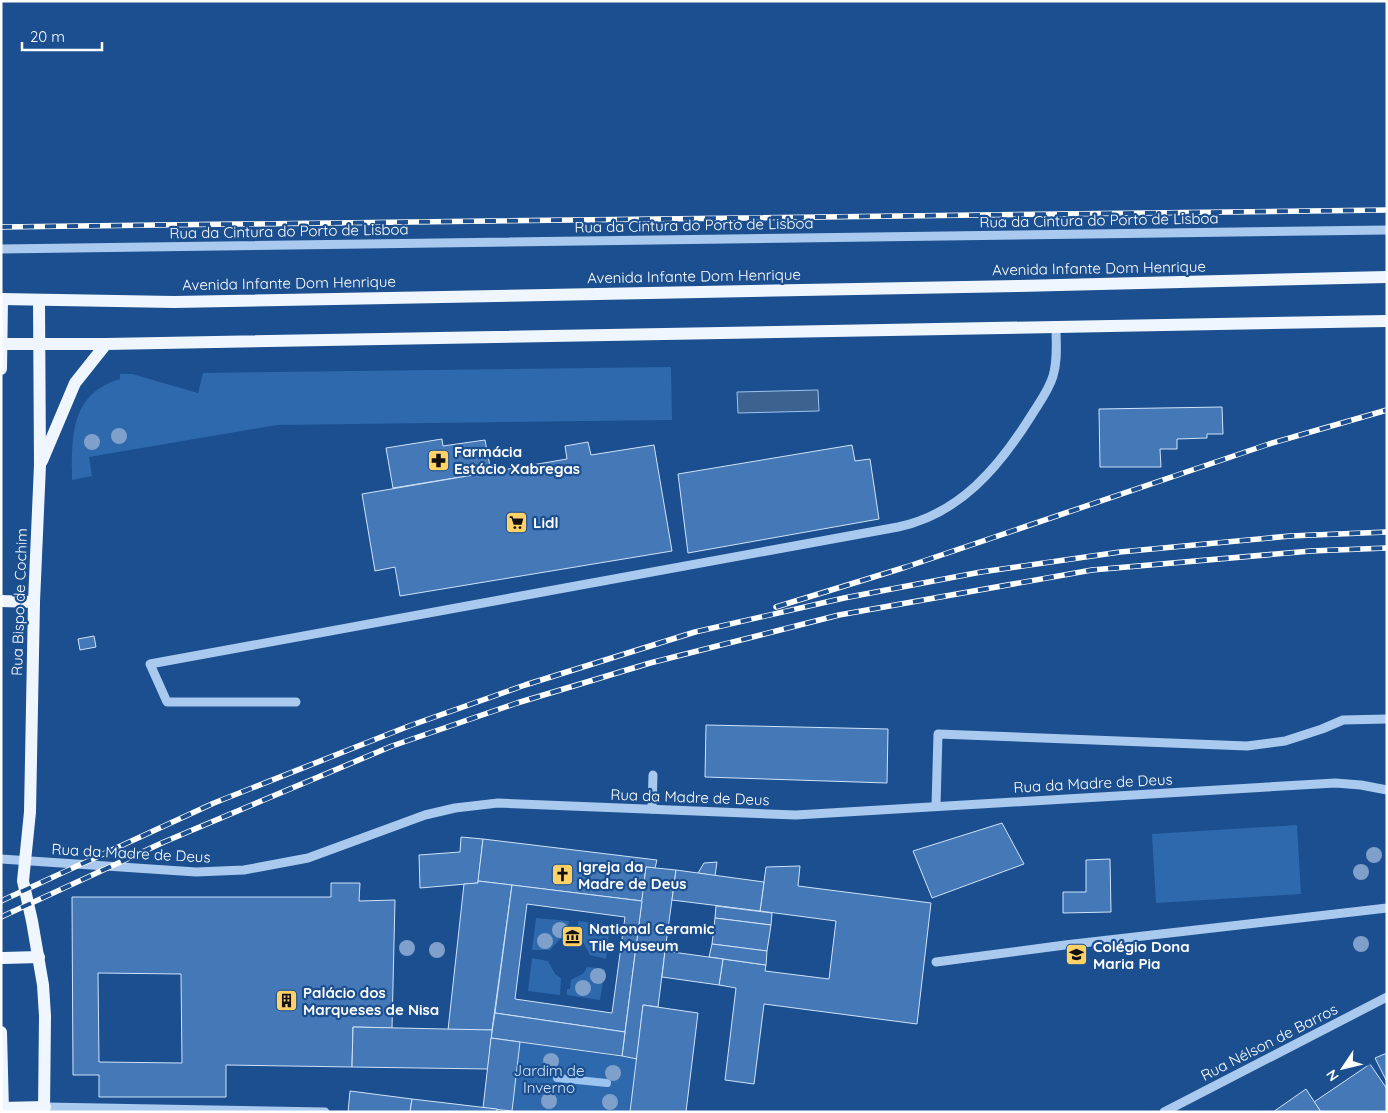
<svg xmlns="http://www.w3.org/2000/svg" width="1388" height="1113" viewBox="0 0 1388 1113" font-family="Quicksand,sans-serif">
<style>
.green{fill:#2e69ad}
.water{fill:#3c6290;stroke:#9cc4f0}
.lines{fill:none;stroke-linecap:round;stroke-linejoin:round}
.stream{stroke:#9cc4f0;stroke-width:8}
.building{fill:#4478b7;stroke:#cfe3fa;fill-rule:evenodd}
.minor{stroke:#a9c9ee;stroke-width:9}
.major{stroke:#f0f6ff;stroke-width:12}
.rail-casing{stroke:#fff;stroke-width:5.5}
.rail{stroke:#1b4f8f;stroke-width:4;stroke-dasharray:11;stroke-linecap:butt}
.tree{fill:#7ea0ca}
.labels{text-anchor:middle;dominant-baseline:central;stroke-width:4.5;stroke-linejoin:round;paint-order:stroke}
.street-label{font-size:15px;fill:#fff;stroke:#1b4f8f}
.poi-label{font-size:15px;font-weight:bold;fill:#fff;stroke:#1b4f8f;text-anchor:start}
.park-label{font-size:15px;fill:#cfe3fa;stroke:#1b4f8f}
</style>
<rect width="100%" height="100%" fill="#1b4f8f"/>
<g class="green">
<path d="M671,367L672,420L277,425L89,457L92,476L72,480C72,436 70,394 120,379V374H132L198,393L203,373Z"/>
<path d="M1297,825L1301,894L1156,903L1152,834Z"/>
<path d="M536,918L569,921L566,937L559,940L550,950H532Z"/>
<path d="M578,921L610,925L606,959L590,955L583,942L578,939Z"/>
<path d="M532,958L548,961L555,974L561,978L560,995L528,991Z"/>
<path d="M587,967L605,969L600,1000L567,995V989H570L571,980L584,973Z"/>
<path d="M520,1042L637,1059L630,1112L512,1111Z"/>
</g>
<path class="water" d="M818,390L819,411L738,413L737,392Z"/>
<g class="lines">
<path class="stream" d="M557,1078L607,1083"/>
</g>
<g class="building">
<path d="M1222,407L1223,434H1207V438L1177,439V449H1160L1161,467H1100L1099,409Z"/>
<path d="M442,439L443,446L485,440L491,472L393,488L386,448Z"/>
<path d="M588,442L591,455L654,445L672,551L400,596L395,567L375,571L362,494L567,459L565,446Z"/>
<path d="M852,445L855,461L870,459L879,519L688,553L678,474Z"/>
<path d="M94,636L96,647L80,650L78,639Z"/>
<path d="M706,725L888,729L887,783L705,777Z"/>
<path d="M1002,823L1024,864L932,898L913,851Z"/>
<path d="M461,837L483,839L478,883L420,888L419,855L460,852Z"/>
<path d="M483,839L657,860L655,868L646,867L642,901L478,881Z"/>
<path d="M1110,859L1111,912L1063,913V892H1086V860Z"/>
<path d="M717,862L715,876L698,873L704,863Z"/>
<path d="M800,866L798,886L931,903L917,1024L764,1004L754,1084L725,1080L736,988L719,985L723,959L766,965L765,971L829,979L836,921L760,911L766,867Z"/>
<path d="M646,867L676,870L665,951L636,947Z"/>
<path d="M676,870L764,882L760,911L672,900Z"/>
<path d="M478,881L512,885L492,1030H448L464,884L478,883Z"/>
<path d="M331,883H360L359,901L395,900L392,1028L353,1027L352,1067L226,1065V1097H99V1075H73L72,897H331ZM98,973L181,974L182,1063L99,1062Z"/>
<path d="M512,885L642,901L625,1032L495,1013ZM527,904L625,917L612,1013L515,999Z"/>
<path d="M716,906L772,913L771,925L715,918Z"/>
<path d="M715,918L771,925L767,951L712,944Z"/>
<path d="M712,944L767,951L766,965L709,957Z"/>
<path d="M636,947L665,951L658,1007L643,1005L637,1059L622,1056Z"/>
<path d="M665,951L723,959L719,985L662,977Z"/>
<path d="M643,1005L698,1013L686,1112H630Z"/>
<path d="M495,1013L625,1032L622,1056L491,1038Z"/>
<path d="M353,1027L492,1030L488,1069L352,1067Z"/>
<path d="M491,1038L520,1042L512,1111L483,1108Z"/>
<path d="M1387,1053V1082L1375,1058Z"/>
<path d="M1370,1064L1387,1089V1112H1321L1314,1102Z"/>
<path d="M1306,1089L1321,1112H1273Z"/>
<path d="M350,1091L412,1099L410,1112H348Z"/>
<path d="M412,1099L497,1109V1112H410Z"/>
</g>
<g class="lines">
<g class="minor">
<path d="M1,249L1387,230"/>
<path d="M296,702H167L150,664L898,527C960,514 999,467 1031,416C1039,403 1049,390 1053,376C1058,360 1056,343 1056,327"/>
<path d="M936,806L938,734L1247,746L1285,741L1322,729L1343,720L1387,719"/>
<path d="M652,809L653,775"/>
<path d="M1,859L196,872L244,870L308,858L425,815L455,808L498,803L796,815L1335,783L1361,785L1387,790"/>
<path d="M936,962L1065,945L1387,908"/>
<path d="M45,1107L325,1112"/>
<path d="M1164,1112L1387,997"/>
</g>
<g class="major">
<path d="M1,299L174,302L1019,286L1387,277"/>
<path d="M39,300L40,465L34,602L30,812L23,881L32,921L43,985L45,1016L44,1112"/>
<path d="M1,344H106L1387,321"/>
<path d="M1,369L2,299"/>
<path d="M42,461L75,383L106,344"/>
<path d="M1,601L34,602"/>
<path d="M3,958L39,957"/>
<path d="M1,1032L3,1112"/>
<path d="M2,1108L45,1107"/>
</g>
<defs>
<g id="rail">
<path d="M1,227L1387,210"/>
<path d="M776,607L906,567L1269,444L1387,410"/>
<path d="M1,901L214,803L409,726L525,685L695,632L844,598L981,572L1120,552L1290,536L1387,532"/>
<path d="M1,917L164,842L392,746L517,703L650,663L839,615L1092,570L1311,551L1387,548"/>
</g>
</defs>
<use href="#rail" class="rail-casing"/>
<use href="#rail" class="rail"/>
</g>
<g class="tree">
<circle cx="119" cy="436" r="8"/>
<circle cx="92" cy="442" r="8"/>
<circle cx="1374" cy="855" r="8"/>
<circle cx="1361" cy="872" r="8"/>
<circle cx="560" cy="930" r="8"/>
<circle cx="545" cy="941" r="8"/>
<circle cx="1361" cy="944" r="8"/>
<circle cx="407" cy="948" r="8"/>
<circle cx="437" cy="950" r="8"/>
<circle cx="598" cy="976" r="8"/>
<circle cx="583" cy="988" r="8"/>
<circle cx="551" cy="1061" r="8"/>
<circle cx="613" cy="1073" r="8"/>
<circle cx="549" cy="1101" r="8"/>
<circle cx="610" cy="1102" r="8"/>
</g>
<defs>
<symbol id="pharmacy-square" viewBox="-11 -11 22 22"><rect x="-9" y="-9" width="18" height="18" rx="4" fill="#ffd166" stroke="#1b4f8f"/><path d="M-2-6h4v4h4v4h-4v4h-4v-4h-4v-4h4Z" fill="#111"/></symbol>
<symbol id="supermarket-square" viewBox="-11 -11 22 22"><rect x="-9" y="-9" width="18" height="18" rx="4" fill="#ffd166" stroke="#1b4f8f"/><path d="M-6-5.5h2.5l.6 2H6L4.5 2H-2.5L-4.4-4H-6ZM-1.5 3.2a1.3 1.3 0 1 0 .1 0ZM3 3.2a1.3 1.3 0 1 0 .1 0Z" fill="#111"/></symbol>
<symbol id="church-square" viewBox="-11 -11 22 22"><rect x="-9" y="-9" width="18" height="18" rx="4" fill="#ffd166" stroke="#1b4f8f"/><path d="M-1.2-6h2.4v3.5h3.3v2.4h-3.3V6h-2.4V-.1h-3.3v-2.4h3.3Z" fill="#111"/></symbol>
<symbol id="museum-square" viewBox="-11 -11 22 22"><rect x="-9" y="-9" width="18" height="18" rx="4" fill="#ffd166" stroke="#1b4f8f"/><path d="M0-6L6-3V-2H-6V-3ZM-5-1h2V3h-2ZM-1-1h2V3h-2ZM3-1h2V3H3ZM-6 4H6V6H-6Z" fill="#111"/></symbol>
<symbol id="school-square" viewBox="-11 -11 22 22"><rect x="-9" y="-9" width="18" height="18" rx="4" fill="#ffd166" stroke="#1b4f8f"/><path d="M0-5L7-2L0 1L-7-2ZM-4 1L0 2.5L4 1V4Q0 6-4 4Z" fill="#111"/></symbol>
<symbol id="building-square" viewBox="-11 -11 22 22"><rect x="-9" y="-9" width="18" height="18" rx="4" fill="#ffd166" stroke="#1b4f8f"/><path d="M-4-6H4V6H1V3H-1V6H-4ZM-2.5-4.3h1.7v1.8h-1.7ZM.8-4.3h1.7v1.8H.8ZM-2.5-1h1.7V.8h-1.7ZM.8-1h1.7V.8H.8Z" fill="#111"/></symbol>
</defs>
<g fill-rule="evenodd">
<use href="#pharmacy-square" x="426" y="448" width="25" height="25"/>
<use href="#supermarket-square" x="504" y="510" width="25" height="25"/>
<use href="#church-square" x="550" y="862" width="25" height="25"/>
<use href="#museum-square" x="560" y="924" width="25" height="25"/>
<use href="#school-square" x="1064" y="942" width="25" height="25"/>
<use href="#building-square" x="274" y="988" width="25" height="25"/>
</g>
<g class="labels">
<g class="street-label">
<text transform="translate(1099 220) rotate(-1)">Rua da Cintura do Porto de Lisboa</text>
<text transform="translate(694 225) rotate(-1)">Rua da Cintura do Porto de Lisboa</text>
<text transform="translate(289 231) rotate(-1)">Rua da Cintura do Porto de Lisboa</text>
<text transform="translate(1099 268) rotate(-1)">Avenida Infante Dom Henrique</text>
<text transform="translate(694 276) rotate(-1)">Avenida Infante Dom Henrique</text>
<text transform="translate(289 283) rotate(-1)">Avenida Infante Dom Henrique</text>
<text transform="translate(19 602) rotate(-88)">Rua Bispo de Cochim</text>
<text transform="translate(1093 783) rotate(-3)">Rua da Madre de Deus</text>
<text transform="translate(690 797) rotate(2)">Rua da Madre de Deus</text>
<text transform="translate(131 853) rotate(3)">Rua da Madre de Deus</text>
<text transform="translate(1269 1042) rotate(-27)">Rua Nélson de Barros</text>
</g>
<g class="poi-label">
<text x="454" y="451">Farmácia<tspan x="454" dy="17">Estácio Xabregas</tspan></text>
<text x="533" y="522">Lidl</text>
<text x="578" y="866">Igreja da<tspan x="578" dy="17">Madre de Deus</tspan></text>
<text x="589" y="928">National Ceramic<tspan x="589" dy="17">Tile Museum</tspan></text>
<text x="1093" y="946">Colégio Dona<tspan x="1093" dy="17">Maria Pia</tspan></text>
<text x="303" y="992">Palácio dos<tspan x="303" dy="17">Marqueses de Nisa</tspan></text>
</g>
<g class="park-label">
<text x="549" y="1070">Jardim de<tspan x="549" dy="17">Inverno</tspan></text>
</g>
</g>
<rect width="1388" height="1113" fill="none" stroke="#ffffff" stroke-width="5"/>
<g transform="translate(1343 1068) rotate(235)" stroke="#1b4f8f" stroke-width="4" paint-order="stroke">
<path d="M0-4L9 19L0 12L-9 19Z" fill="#ffffff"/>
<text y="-8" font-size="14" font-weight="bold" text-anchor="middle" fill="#ffffff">N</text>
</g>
<path d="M22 42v8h80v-8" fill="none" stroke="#ffffff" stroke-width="2.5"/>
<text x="30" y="42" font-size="15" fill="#ffffff" stroke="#1b4f8f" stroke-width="4" paint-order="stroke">20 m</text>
</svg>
